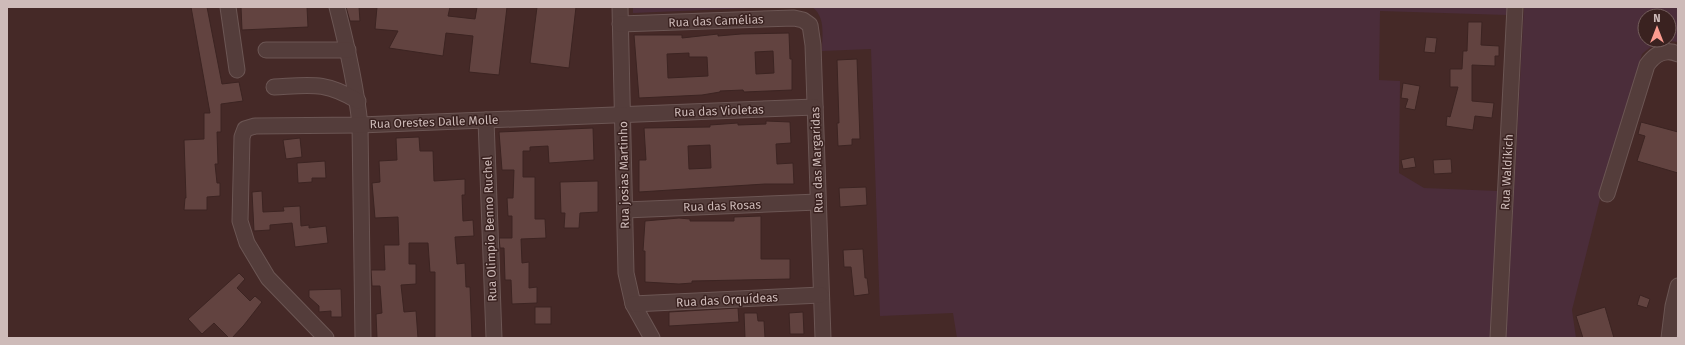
<svg xmlns="http://www.w3.org/2000/svg" width="1685" height="345" viewBox="0 0 1685 345" font-family="'Fira Sans',sans-serif">
<style>
.green{fill:#4b2d3a;fill-rule:evenodd}
.building{fill:#624340;stroke:#3c2422;fill-rule:evenodd}
.lines{fill:none;stroke-linecap:round;stroke-linejoin:round}
.minor-casing{stroke:#6c5654;stroke-width:17}
.minor{stroke:#543d3b;stroke-width:15}
.labels{text-anchor:middle;dominant-baseline:central;stroke-width:3;stroke-linejoin:round;paint-order:stroke}
.street-label{font-size:12px;fill:#cebbb9;stroke:#3a2220}
</style>
<rect width="100%" height="100%" fill="#452927"/>
<g class="green">
<path d="M633,7H776L633,13Z"/>
<path d="M812,7H1507V15L1380,11L1379,80L1400,81L1399,173L1424,188L1498,191L1490,338H957L953,313L880,316L871,49L822,51C822,35 826,17 812,7Z"/>
<path d="M1524,7H1678V42C1663,39 1653,44 1642,54L1602,191L1572,310L1576,338H1506ZM1645,16H1669V40H1645Z"/>
</g>
<g class="building">
<path d="M191,7H207L222,84L239,82L243,101L221,104V132H217L218,164H215L217,183H220V196L207,197V210H184L185,198H186L184,140L204,139V113H210Z"/>
<path d="M241,7H307L308,27L242,30Z"/>
<path d="M346,7H359L360,21H350Z"/>
<path d="M377,7H450L448,16L475,19L477,7H507L499,75L469,72L473,36L446,33L443,56L389,48L398,31L375,29Z"/>
<path d="M537,7H576L569,68L530,63Z"/>
<path d="M1468,22H1482L1481,45L1499,46V56H1495V66L1472,65V101L1494,103L1492,118L1475,116L1473,130L1446,126L1447,116L1450,117L1458,87H1450V69H1462L1463,51H1467Z"/>
<path d="M789,33L790,59H792V90L744,92L743,90L720,91V92L702,95L639,98L634,35H682V38L718,34V36L741,34ZM773,51L774,73L756,74L755,52ZM689,53V57H707L708,76L668,78L667,54Z"/>
<path d="M1426,37L1437,38L1435,53L1424,52Z"/>
<path d="M857,59L860,139H852V145L838,146L837,123H839L837,60Z"/>
<path d="M1403,83L1420,86L1415,110L1405,108L1408,99L1401,98Z"/>
<path d="M766,121L790,122L791,143L776,144L777,164L793,163L794,184H765L639,192V160H646L644,128L710,127V125L738,123V125L766,124ZM710,145L711,168L689,169L688,146Z"/>
<path d="M1641,122L1678,132V173L1637,161L1645,136L1638,134Z"/>
<path d="M593,128L594,160L549,163L548,146L530,147V151H523V177H535V219H545L546,238L521,239L522,263L529,262V288L537,287V303L512,304L511,280H505L504,248H500L499,238H512V216H508L507,198H513L514,170H502L499,132Z"/>
<path d="M419,137L420,151H433L434,181L465,179V195H462L463,221L473,220L474,236L455,237L457,264L465,263L466,287H470L472,338H435V272H430L428,243H409V264H416V284L401,285L404,312L416,311L418,338H377L376,314L382,313L380,286H372L371,270H385L384,245H399L398,217L375,218L372,183L380,182L379,161L397,160L396,138Z"/>
<path d="M300,138L302,157L286,159L283,140Z"/>
<path d="M1414,157L1416,167L1403,169L1401,160Z"/>
<path d="M1451,159L1452,173L1434,174L1433,160Z"/>
<path d="M325,161L326,178H312V182L298,183L297,163Z"/>
<path d="M598,181V212L580,213L579,228H564L565,213H561L560,182Z"/>
<path d="M866,187L867,205L840,207L839,188Z"/>
<path d="M262,191L263,212L284,211L283,207L300,206L301,226L309,225V228L326,226L328,243L295,247L292,223L270,225V230L254,231L252,192Z"/>
<path d="M761,216V259H790V279L692,281V283L679,284L645,282V251H643L645,221L679,218L690,219V221H734V217Z"/>
<path d="M863,249L865,278H867L869,294L854,296L851,267H844L843,250Z"/>
<path d="M239,273L245,279L237,288L250,301L255,296L262,302L244,325L232,338H229L214,323L202,334L188,319Z"/>
<path d="M341,289L342,317H331V311L319,312V306L309,297V290Z"/>
<path d="M1640,295L1650,299L1647,308L1637,305Z"/>
<rect x="535" y="307" width="16" height="17"/>
<path d="M1605,307L1614,338H1583L1576,316Z"/>
<path d="M738,308L739,322L669,326V312Z"/>
<path d="M803,312L804,334H790L789,313Z"/>
<path d="M744,313H757L758,321H764L765,338H745Z"/>
</g>
<g class="lines">
<defs>
<g id="minor">
<path d="M228,7L237,70"/>
<path d="M337,7C347,46 356,85 360,125L363,338"/>
<path d="M620,7L626,273L633,304L652,338"/>
<path d="M620,24L794,18L803,20L810,25L813,45L823,338"/>
<path d="M266,50H348"/>
<path d="M274,87C311,85 325,81 358,101"/>
<path d="M486,120L494,338"/>
<path d="M1607,194L1647,65C1655,54 1665,48 1678,54"/>
<path d="M625,210L818,202"/>
<path d="M633,304L821,295"/>
<path d="M326,338L268,278L247,243L240,221L242,137L245,129L255,126L360,125L815,107"/>
<path d="M1498,338L1515,7"/>
<path d="M1669,338L1673,306L1678,286"/>
</g>
</defs>
<use href="#minor" class="minor-casing"/>
<use href="#minor" class="minor"/>
</g>
<g class="labels">
<g class="street-label">
<text transform="translate(716 21) rotate(-2)">Rua das Camélias</text>
<text transform="translate(719 111) rotate(-2)">Rua das Violetas</text>
<text transform="translate(434 122) rotate(-2)">Rua Orestes Dalle Molle</text>
<text transform="translate(817 160) rotate(-92)">Rua das Margaridas</text>
<text transform="translate(1507 172) rotate(-87)">Rua Waldikich</text>
<text transform="translate(624 175) rotate(-91)">Rua josias Martinho</text>
<text transform="translate(722 206) rotate(-2)">Rua das Rosas</text>
<text transform="translate(490 229) rotate(-92)">Rua Olimpio Benno Ruchel</text>
<text transform="translate(727 300) rotate(-3)">Rua das Orquídeas</text>
</g>
</g>
<rect width="1685" height="345" fill="none" stroke="#cebbb9" stroke-width="16"/>
<g transform="translate(1657 28)"><circle r="19" fill="#3a2220" stroke="#755f5d"/>
<path d="M0-3L7 15L0 10L-7 15Z" fill="#fc9c90"/>
<text y="-6" font-size="11" font-weight="bold" text-anchor="middle" fill="#cebbb9">N</text>
</g>
</svg>
